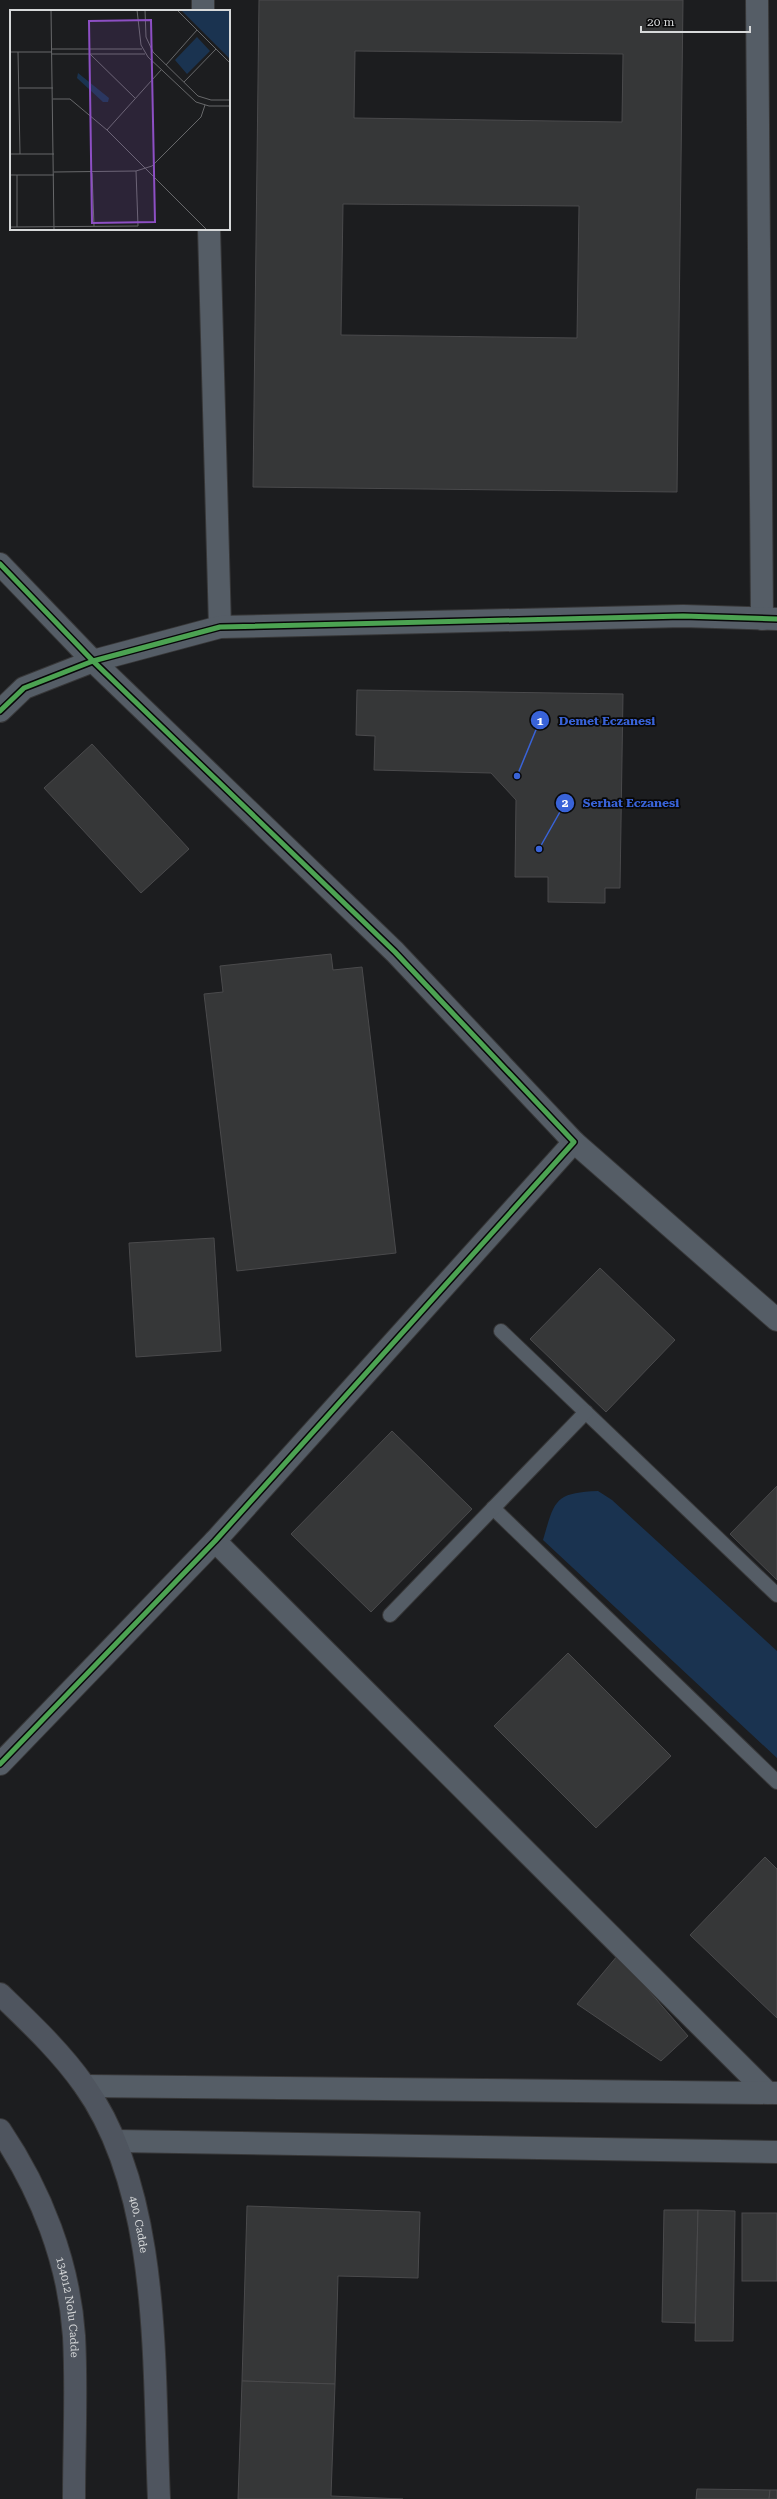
<svg xmlns="http://www.w3.org/2000/svg" width="777" height="2499" viewBox="0 0 777 2499" font-family="'Roboto Serif',serif">
<style>
.green{fill:#1a3350}
.building{fill:#363738;stroke:#4a4a4c;fill-rule:evenodd}
.lines{fill:none;stroke-linecap:round;stroke-linejoin:round}
.service-casing{stroke:#373738;stroke-width:16}
.minor-casing{stroke:#373738;stroke-width:24}
.secondary-casing{stroke:#373738;stroke-width:24}
.service{stroke:#555d66;stroke-width:14}
.minor{stroke:#555d66;stroke-width:22}
.secondary{stroke:#4f555f;stroke-width:22}
.cycleway-casing{stroke:#070708;stroke-width:8}
.cycleway{stroke:#4ca352;stroke-width:5}
.labels{text-anchor:middle;dominant-baseline:central;stroke-width:3.5;stroke-linejoin:round;paint-order:stroke}
.street-label{font-size:11px;fill:#d7d9da;stroke:#070708}
.inset-road{fill:none;stroke:#67686a;stroke-width:1}
.view{fill:#8d4fc4;fill-opacity:0.15;stroke:#8d4fc4;stroke-width:2}
.inset-edge{fill:none;stroke:#d7d9da;stroke-width:2}
.leader{fill:none;stroke:#3963d8;stroke-width:1.5}
.callout-dot{fill:#3963d8;stroke:#070708;stroke-width:1.5}
.mark-label{font-size:12px;text-anchor:middle;font-weight:bold;fill:#fff}
.callout-label{font-size:12px;text-anchor:middle;font-weight:bold;fill:#3963d8;stroke:#070708;stroke-width:3.5;stroke-linejoin:round;paint-order:stroke}
</style>
<rect width="100%" height="100%" fill="#1c1d1f"/>
<path class="green" d="M598,1491L612,1500L777,1651V1758L543,1540C555,1499 555,1493 598,1491Z"/>
<g class="building">
<path d="M259,0H683L677,492L253,487ZM355,51L623,54L622,122L354,118ZM343,204L579,206L577,338L341,335Z"/>
<path d="M357,690L623,694L620,888H605V903L548,902V877H515L516,800L491,773L374,770L375,736L356,735Z"/>
<path d="M92,744L189,849L141,893L44,788Z"/>
<path d="M331,954L333,970L362,967L396,1253L237,1271L204,994L223,992L220,966Z"/>
<path d="M214,1238L221,1351L136,1357L129,1243Z"/>
<path d="M600,1268L675,1340L606,1412L530,1339Z"/>
<path d="M392,1431L472,1509L371,1612L291,1534Z"/>
<path d="M777,1486V1580L730,1534Z"/>
<path d="M568,1653L671,1756L596,1828L494,1726Z"/>
<path d="M765,1857L777,1869V2018L690,1935Z"/>
<path d="M618,1955L688,2036L661,2061L577,2004Z"/>
<path d="M247,2206L420,2212L418,2278L338,2276L335,2384L242,2381Z"/>
<path d="M664,2210H698L695,2323L662,2322Z"/>
<path d="M698,2210L735,2211L733,2341H695Z"/>
<rect x="742" y="2213" width="35" height="68"/>
<path d="M242,2381L335,2384L331,2496L403,2499H238Z"/>
<path d="M697,2489L770,2490L769,2499H696Z"/>
<path d="M770,2490H777V2499H769Z"/>
</g>
<g class="lines">
<defs>
<g id="service">
<path d="M501,1331L777,1595"/>
<path d="M493,1508L777,1782"/>
<path d="M390,1615L586,1412"/>
</g>
<g id="minor">
<path d="M203,0V11"/>
<path d="M757,0L762,619"/>
<path d="M209,229L220,627"/>
<path d="M0,564L93,661L395,952L574,1142L215,1541L0,1764"/>
<path d="M0,711L24,688L93,661L220,627L683,616L777,619"/>
<path d="M574,1142L777,1320"/>
<path d="M215,1541L768,2093"/>
<path d="M85,2086L776,2093"/>
<path d="M116,2141L777,2152"/>
</g>
<g id="secondary">
<path id="s1" d="M0,1994C30,2023 60,2051 84,2085C162,2194 153,2369 159,2499"/>
<path id="s2" d="M0,2130C41,2191 69,2262 74,2336C77,2390 74,2445 74,2499"/>
</g>
</defs>
<use href="#service" class="service-casing"/>
<use href="#minor" class="minor-casing"/>
<use href="#secondary" class="secondary-casing"/>
<use href="#service" class="service"/>
<use href="#minor" class="minor"/>
<use href="#secondary" class="secondary"/>
<defs>
<g id="cycleway">
<path d="M0,564L93,661L395,952L574,1142L215,1541L0,1764"/>
<path d="M0,711L24,688L93,661L220,627L683,616L777,619"/>
</g>
</defs>
<use href="#cycleway" class="cycleway-casing"/>
<use href="#cycleway" class="cycleway"/>
</g>
<g class="labels">
<g class="street-label">
<text stroke="none"><textPath href="#s1" startOffset="275">400. Cadde</textPath></text>
<text stroke="none"><textPath href="#s2" startOffset="192">134012 Nolu Cadde</textPath></text>
</g>
</g>
<g transform="translate(10 10)">
<rect width="220" height="220" fill="#1c1d1f"/>
<path d="M171,0H220V49ZM187,27L200,41L177,64L165,50ZM68,63L99,88L98,92H93L67,68Z" fill="#1a3350"/>
<path class="inset-road" d="M41,0L44,220M127,0L131,35L138,47L186,92L199,96H220M135,0L136,27L143,42L188,86L201,90H220M167,0L220,53M42,39H132M0,42H42M8,42L10,144M42,44H135M80,44L125,88M156,55L187,20M151,60L97,120L197,220M174,72L206,39M9,78H43M43,89H60L97,120M0,144H44M44,162L126,161L142,156L191,107L195,95M82,163L84,216M0,165H44M7,165V217M0,217L128,216L126,161"/>
<path class="view" d="M141,10L145,212L82,213L79,11Z"/>
<rect width="220" height="220" class="inset-edge"/>
</g>
<path class="leader" d="M517 776L540 720M539 849L565 803"/>
<g class="callout-dot">
<circle cx="517" cy="776" r="4"/>
<circle cx="539" cy="849" r="4"/>
<circle cx="540" cy="720" r="10"/>
<circle cx="565" cy="803" r="10"/>
</g>
<g class="mark-label">
<text x="540" y="725">1</text>
<text x="565" y="807">2</text>
</g>
<g class="callout-label">
<text x="607" y="725">Demet Eczanesi</text>
<text x="631" y="807">Serhat Eczanesi</text>
</g>
<path d="M641 26v6h109v-6" fill="none" stroke="#d7d9da" stroke-width="2"/>
<text x="647" y="26" font-size="12" fill="#d7d9da" stroke="#070708" stroke-width="3" paint-order="stroke">20 m</text>
</svg>
